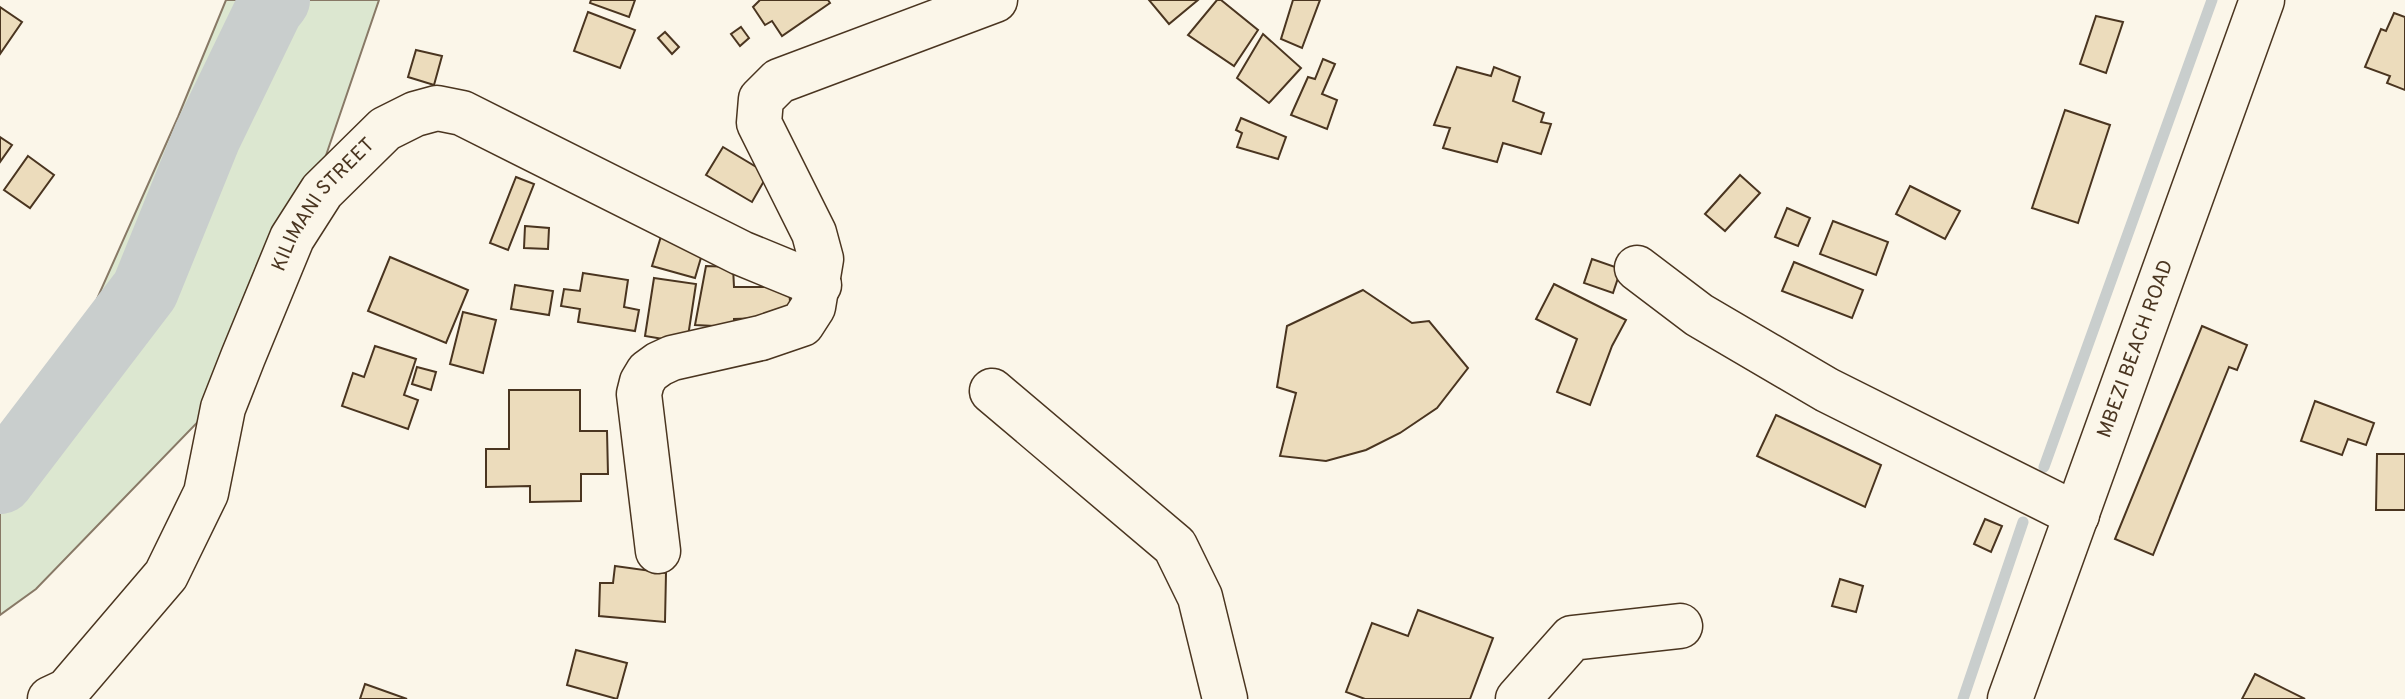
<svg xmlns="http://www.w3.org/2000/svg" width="2405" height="699" viewBox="0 0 2405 699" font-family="Overpass,sans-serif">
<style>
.green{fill:#dce7d0;stroke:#887966;stroke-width:2}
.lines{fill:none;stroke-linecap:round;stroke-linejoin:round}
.stream{stroke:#c9cecd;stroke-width:11}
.river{stroke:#c9cecd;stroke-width:68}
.building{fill:#ecdcbc;stroke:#4a3520;stroke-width:2}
.minor-casing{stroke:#4a3520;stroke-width:47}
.major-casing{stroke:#4a3520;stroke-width:47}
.minor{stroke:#fbf6e9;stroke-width:44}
.major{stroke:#fbf6e9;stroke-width:44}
.labels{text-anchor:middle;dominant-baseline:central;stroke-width:6;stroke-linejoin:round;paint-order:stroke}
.street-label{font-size:20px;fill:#4a3520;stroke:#fbf6e9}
</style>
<rect width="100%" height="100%" fill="#fbf6e9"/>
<path class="green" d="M226,0H379L321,170L221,398L36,589L0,615V427L64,373L178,117Z"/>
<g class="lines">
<g class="stream">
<path d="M2044,467L2212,0"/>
<path d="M1963,699L2023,522"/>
</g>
<path class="river" d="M0,480L145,290L207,137L269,9L276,0"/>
</g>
<g class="building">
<path d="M591,0H635L629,17L590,3Z"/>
<path d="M760,0H828L830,3L782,36L772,21L765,25L753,7Z"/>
<path d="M1149,0H1198L1169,24Z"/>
<path d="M1217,0H1221L1258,30L1234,66L1188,35Z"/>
<path d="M1293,0H1320L1302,48L1281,39Z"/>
<path d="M0,7L22,22L0,54Z"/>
<path d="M588,12L635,30L620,68L574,51Z"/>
<path d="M2394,13L2405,17V90L2387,83L2390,76L2365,67L2381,29L2386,31Z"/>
<path d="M2096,16L2123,22L2106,73L2080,64Z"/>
<path d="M741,27L749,38L740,46L731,34Z"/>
<path d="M665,32L679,47L672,54L658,38Z"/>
<path d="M1263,34L1301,68L1269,103L1237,78Z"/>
<path d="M416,50L442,56L434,85L408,77Z"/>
<path d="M1323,59L1335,64L1322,94L1337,100L1327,129L1291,115L1308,77L1315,79Z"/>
<path d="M1457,67L1491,76L1494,67L1520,77L1513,101L1544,113L1541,122L1551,124L1541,154L1503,143L1497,162L1443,148L1450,128L1434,125Z"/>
<path d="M2065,110L2110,125L2078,223L2032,208Z"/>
<path d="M1241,118L1286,137L1278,159L1237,147L1242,133L1236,130Z"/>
<path d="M0,137L12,145L0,162Z"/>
<path d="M723,147L768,174L752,202L706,175Z"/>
<path d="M28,156L54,175L30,208L4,190Z"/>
<path d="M1740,175L1760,193L1725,231L1705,214Z"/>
<path d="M516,177L534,184L508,250L490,243Z"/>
<path d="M1910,186L1960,211L1945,239L1896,214Z"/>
<path d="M1787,208L1810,218L1798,246L1775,237Z"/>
<path d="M1833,221L1888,242L1876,275L1820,254Z"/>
<path d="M525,226L549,228L548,249L524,248Z"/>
<path d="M662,233L705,244L695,278L652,266Z"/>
<path d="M390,257L468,290L446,343L368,311Z"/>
<path d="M1592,259L1621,269L1613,293L1584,283Z"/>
<path d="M1794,262L1863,290L1852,318L1782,291Z"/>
<path d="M706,266L733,267L734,287H789L791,317L734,319V327L695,325Z"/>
<path d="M583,273L628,280L624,307L639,310L635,331L578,322L580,309L561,306L564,289L580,291Z"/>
<path d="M654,278L696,284L687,343L645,336Z"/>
<path d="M1554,284L1626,320L1612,346L1590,405L1557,392L1577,339L1536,319Z"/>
<path d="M515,285L553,291L549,315L511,309Z"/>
<path d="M1363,290L1412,323L1429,321L1468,368L1437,408L1400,433L1366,450L1326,461L1280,456L1296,393L1277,387L1287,326Z"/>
<path d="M463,312L496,320L483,373L450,364Z"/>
<path d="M2202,326L2247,345L2237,370L2229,367L2153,555L2115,539Z"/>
<path d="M375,346L416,359L404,395L418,400L408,429L342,406L353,373L364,377Z"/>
<path d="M417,367L436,372L431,390L412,384Z"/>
<path d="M509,390H580V431H607L608,474H581V501L530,502V486L486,487V449H509Z"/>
<path d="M2315,401L2374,423L2366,445L2348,439L2342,455L2301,441Z"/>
<path d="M1776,415L1881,465L1865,507L1757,456Z"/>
<path d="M2377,454H2405V510H2376Z"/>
<path d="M1985,519L2002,526L1991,552L1974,544Z"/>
<path d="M615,566L666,573L665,622L599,616L600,583H613Z"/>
<path d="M1840,579L1863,586L1856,612L1832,606Z"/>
<path d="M1418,610L1493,638L1470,699H1365L1346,692L1372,623L1408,636Z"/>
<path d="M576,650L627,663L617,699L567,685Z"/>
<path d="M2255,674L2305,699H2242Z"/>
<path d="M365,684L407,699H360Z"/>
</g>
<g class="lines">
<defs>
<g id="minor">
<path d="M1637,268L1699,315L1827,390L2077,515"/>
<path d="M992,391L1175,546L1200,597L1225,699"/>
<path d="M658,551L639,394L642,382L648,372L659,364L672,358L761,338L802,324L813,307L821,259L814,233L759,123L761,99L779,81L995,0"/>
<path id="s1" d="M50,699L67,691L166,575L206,493L223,408L243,357L292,238L322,191L385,129L415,114L437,108L462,113L741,253L819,285"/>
<path d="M1518,699L1572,638L1680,626"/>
</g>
<g id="major">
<path id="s2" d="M2010,699L2262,0"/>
</g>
</defs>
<use href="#minor" class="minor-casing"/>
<use href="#major" class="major-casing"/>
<use href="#minor" class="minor"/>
<use href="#major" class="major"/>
</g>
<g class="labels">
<g class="street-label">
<text stroke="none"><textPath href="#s1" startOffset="578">KILIMANI STREET</textPath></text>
<text stroke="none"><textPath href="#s2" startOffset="372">MBEZI BEACH ROAD</textPath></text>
</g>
</g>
</svg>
